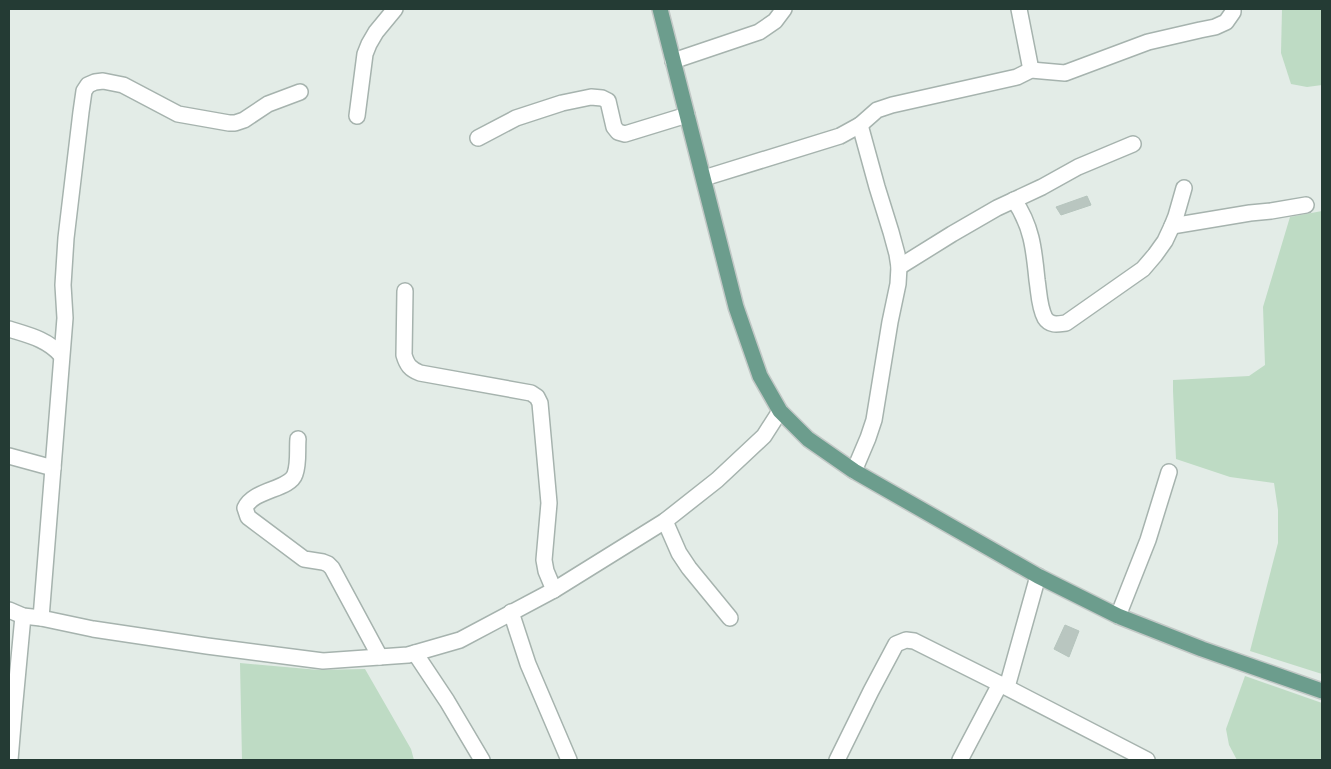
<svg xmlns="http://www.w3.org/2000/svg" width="1331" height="769" viewBox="0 0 1331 769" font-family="'Nunito Sans',sans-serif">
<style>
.green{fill:#bedbc4}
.building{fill:#b9c6c0;stroke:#b6c5be}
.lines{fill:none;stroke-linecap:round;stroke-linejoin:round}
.minor-casing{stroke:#a6b3ae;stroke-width:18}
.major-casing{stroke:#c2c8c6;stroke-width:18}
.minor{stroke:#fff;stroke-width:15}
.major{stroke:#6c9d8d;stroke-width:15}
</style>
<rect width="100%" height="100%" fill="#e3ece7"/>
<g class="green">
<path d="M1282,9H1322V85L1307,87L1291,84L1281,53Z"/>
<path d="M1322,211V674L1250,651L1278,543V510L1274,483L1230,477L1176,459L1173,391V380L1249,376L1265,365L1263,307L1290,217Z"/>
<path d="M240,663L319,670L365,669L411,749L414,760H242Z"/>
<path d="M1245,676L1322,703V760H1237L1229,745L1226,729Z"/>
</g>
<g class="building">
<path d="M1087,196L1091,205L1061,215L1056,207Z"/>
<path d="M1065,625L1079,631L1069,657L1054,649Z"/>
</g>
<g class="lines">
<defs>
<g id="minor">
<path d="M1019,9L1031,70"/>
<path d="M673,61L759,32L775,21L784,9"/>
<path d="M357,116L365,54L369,44L376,32L395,9"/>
<path d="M478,138L516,118L562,103L591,97L602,98L608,101L614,127L618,132L625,134L687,115"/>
<path d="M704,178L840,136L860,125L877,110L892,105L1017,77L1031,70L1065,73L1148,42L1200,30L1215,27L1226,22L1233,12V9"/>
<path d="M1014,200C1032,226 1034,250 1037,280C1039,292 1039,307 1045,318C1050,326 1058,324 1066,323L1143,269L1155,255L1165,241L1172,226L1176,216L1184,188"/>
<path d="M1172,226L1250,213L1271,211L1306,205"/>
<path d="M899,267L952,234L997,208L1042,187L1078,167L1133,144"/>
<path d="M405,291L404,355C407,365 410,369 420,373L531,393L537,397L540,403L549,503L544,560L546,571L554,590"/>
<path d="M9,329C28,335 47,339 61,355"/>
<path d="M298,439C297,450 299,463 295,474C290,490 253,489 245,508L248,517L304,559L323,562L328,564L332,568L380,657"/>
<path d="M9,456L53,468"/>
<path d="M854,471L868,438L874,420L890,322L898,284L899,267L897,254L891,232L877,187L860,125"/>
<path d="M665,521L679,553L689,568L730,618"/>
<path d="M9,610L23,616L41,618L93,629L207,646L323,661L408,655L460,640L554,590L665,521L717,480L764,436L780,411"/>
<path d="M511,612L528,664L569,760"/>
<path d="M1118,616L1148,540L1169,472"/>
<path d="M41,618L65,318L63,285L66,238L81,112L84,91L88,85L95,82L103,81L123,85L178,114L229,123H235L244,120L268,104L300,92"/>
<path d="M415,653L447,701L482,760"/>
<path d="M1007,687L1038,576"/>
<path d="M10,760L14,712L23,616"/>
<path d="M837,760L871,691L896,644L906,640L914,641L1000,684L1147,760"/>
<path d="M960,760L1000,684"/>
</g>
<path id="major" d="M660,9L736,307L760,376L780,411L808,439L854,471L1038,576L1118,616L1202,649L1322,691"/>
</defs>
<use href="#minor" class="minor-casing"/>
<use href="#major" class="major-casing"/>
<use href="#minor" class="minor"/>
<use href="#major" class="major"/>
</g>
<rect width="1331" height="769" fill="none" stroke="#243b34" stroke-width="20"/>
</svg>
